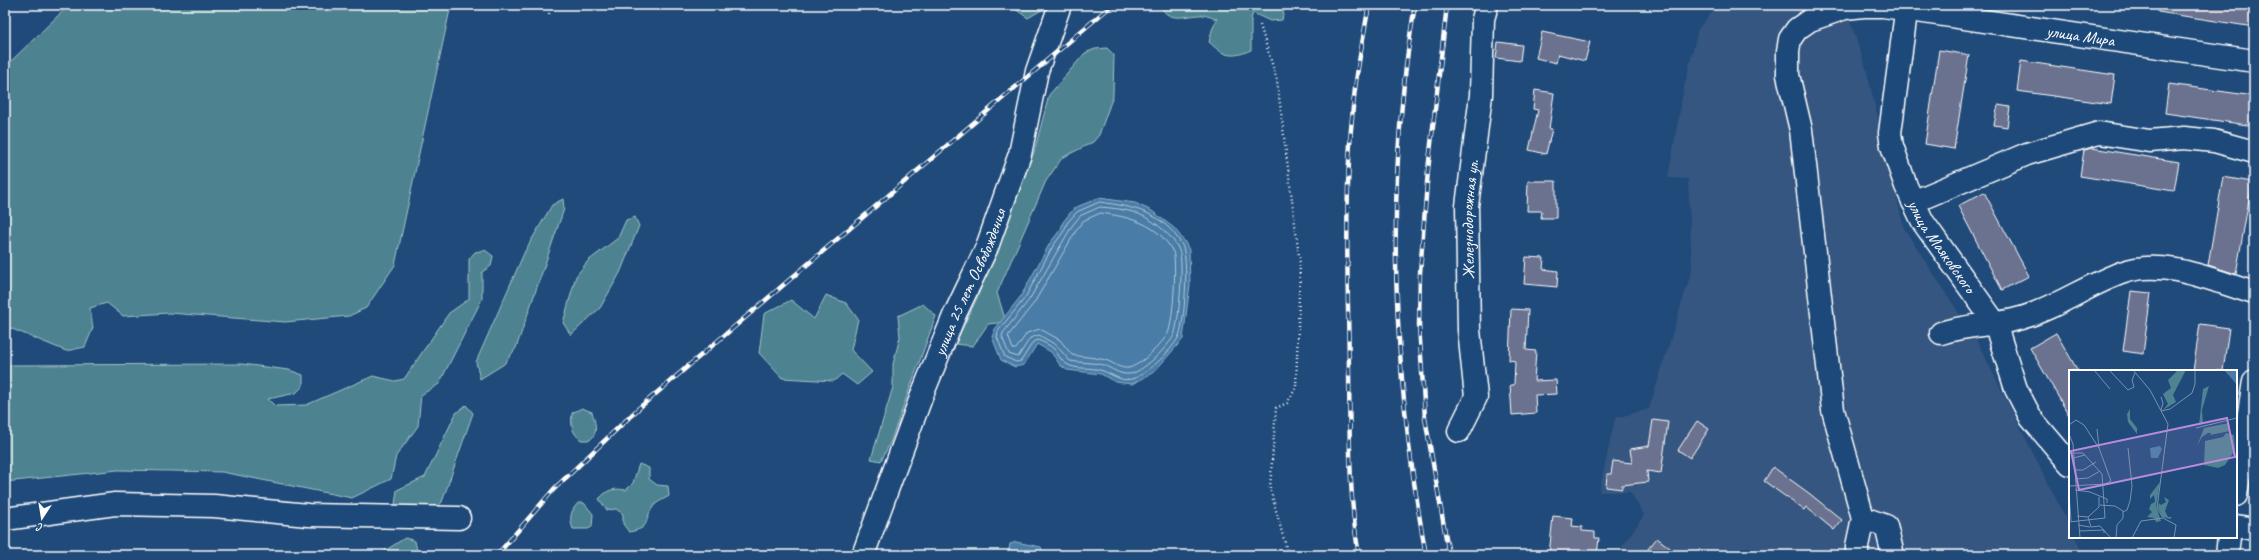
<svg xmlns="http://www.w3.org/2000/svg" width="2259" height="560" viewBox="0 0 2259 560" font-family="Caveat,sans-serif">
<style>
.built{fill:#365680}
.green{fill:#4e8391;stroke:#a6c1c8}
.water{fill:#487ca6;stroke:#91b0ca}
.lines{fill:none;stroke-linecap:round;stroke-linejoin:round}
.shore{stroke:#b6cbdb;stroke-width:1}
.building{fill:#6b728f;stroke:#fff}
.minor-casing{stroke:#fff;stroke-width:25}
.path{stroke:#fff;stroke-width:2.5;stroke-dasharray:1 3;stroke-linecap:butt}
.minor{stroke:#1f4a7a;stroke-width:22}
.rail-casing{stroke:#fff;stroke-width:4.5}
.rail{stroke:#1f4a7a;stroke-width:3;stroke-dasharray:9;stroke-linecap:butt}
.labels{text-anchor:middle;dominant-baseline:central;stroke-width:3;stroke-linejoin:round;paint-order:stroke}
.street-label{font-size:17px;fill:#fff;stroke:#1f4a7a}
.inset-road{fill:none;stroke:#7992af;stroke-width:1}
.view{fill:#b68bdc;fill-opacity:0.15;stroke:#b68bdc;stroke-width:2}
.inset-edge{fill:none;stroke:#fff;stroke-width:2}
</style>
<rect width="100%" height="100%" fill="#1f4a7a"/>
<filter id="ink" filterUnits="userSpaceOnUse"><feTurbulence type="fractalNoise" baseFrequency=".025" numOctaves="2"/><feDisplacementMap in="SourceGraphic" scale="8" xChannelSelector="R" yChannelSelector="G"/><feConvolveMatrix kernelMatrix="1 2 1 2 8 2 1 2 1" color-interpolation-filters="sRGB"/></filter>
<g filter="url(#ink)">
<path class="built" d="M1718,5H1848L1849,18L1866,68L1904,228L1978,343L2070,527V537H2075L2083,555H1616L1644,515L1630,492H1599L1615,418L1649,409L1692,270L1688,179L1668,178L1683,92L1698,29Z"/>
<g class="green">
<path d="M69,5H451L395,265L366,308L349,316L285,322L169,313L123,316L107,303L90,308L93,328L85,347L66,351L5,326V67Z"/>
<path d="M1009,5H1050L1028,18Z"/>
<path d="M1161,5H1285L1282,20L1270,21L1253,13L1251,19V50C1231,59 1224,56 1209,42L1212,30L1217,19C1212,18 1204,14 1199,15C1185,16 1166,23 1161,5Z"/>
<path d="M1107,48L1114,55L1113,96L1099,135L1093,142L1062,158L1046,181L997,293L1006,322L988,324L973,346L955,344L977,298L1034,152L1049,95L1085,53L1095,49Z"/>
<path d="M563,199L564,209L516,348L504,364L480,379L476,362L525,251L552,205Z"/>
<path d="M635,217L639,226L620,273L600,308L571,335L563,323L576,276L588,261L618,238L626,220Z"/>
<path d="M485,250L493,256L491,266L482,272V299L439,384L421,395L418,426L396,456L391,479L352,498L222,472L118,470L5,482V365L242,364L289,370L303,375V386L296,393L268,399L275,406L306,405L373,376L395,381L404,379L449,313L469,299V259L475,252Z"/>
<path d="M826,295L846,303L858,319L851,350L872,372L857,385L842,374L834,381L782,378L759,353L764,314L791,300L814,319Z"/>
<path d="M923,304L936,316L890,443L881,461L871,459L893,387V364L900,337L898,316Z"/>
<path d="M466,405L473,413L442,502L426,520L406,514L395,505L397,490L425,477L456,413Z"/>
<path d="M582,408L592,412C595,422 599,432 590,440H581C571,432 571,425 572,413Z"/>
<path d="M639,464L649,468V479L657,485L668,486L669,496C665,499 656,502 653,507C643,521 652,528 629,532L623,524V514L616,509L607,510L599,499C608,489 613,488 626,490L633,483Z"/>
<path d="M578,503H584L593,514L592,527L588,529H573C569,518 570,512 578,503Z"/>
<path d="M405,538L415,541L417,551L415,555H378Z"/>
</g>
<g class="water">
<path d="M1099,198L1135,203L1152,211L1174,228L1185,242L1189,250L1190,285L1183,339L1154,372L1132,384L1115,382L1101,374L1067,370L1060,365L1051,352L1037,344L1024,365L1015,367L1001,360L992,337L995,329L1021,296L1050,243L1061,229L1063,222L1074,208Z"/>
<path d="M1016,542L1041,547L1044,555H1008L1010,544Z"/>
</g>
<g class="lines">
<g class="shore">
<path d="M1100,202C1134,207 1163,212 1182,245C1189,257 1185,326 1178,338C1171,351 1146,376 1131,379C1121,382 1112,374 1103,371C1091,366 1075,371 1065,363C1060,360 1058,353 1054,349C1050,345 1043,342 1038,340L1033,342L1021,361L1016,362L1005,357L997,337L998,331L1025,298L1053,246L1064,231L1067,223L1077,212Z"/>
<path d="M1100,207C1111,208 1123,209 1133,212C1150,217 1172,234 1179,250C1184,261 1179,324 1174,335C1169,346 1141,374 1129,374C1119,375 1112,368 1103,365C1093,362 1081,363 1070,361L1056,345L1039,335L1030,338L1018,357L1009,354L1002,337L1003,333L1029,300L1072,226L1080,216Z"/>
<path d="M1101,213C1129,217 1158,223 1173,252C1177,261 1173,324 1168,333C1163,343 1139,367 1128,368C1119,369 1113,362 1105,360C1095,357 1083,357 1072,355L1060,340L1040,329L1027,333L1016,349H1013L1008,336L1034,303L1077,229L1083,221Z"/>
</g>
</g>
<g class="building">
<path d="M2158,5H2254V27L2158,12Z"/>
<path d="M1542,32L1590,42L1585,61L1558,54L1556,63L1536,58Z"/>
<path d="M1498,42L1522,45L1520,61L1496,58Z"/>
<path d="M1939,50L1969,55L1954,149L1925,144Z"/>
<path d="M2021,61L2115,75L2111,104L2017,91Z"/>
<path d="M2169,84L2254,96V126L2165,113Z"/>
<path d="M1535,90L1554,93L1549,129H1552L1546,154L1529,150L1538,110L1533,109Z"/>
<path d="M1998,105L2010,107L2007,127L1994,125Z"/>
<path d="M2092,148L2179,162L2174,191L2080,176L2084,150Z"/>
<path d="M2223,177L2252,182L2236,274L2208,265Z"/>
<path d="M1528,181H1556V218H1541L1542,211H1527Z"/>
<path d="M1984,192L2029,276L2002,290L1958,206Z"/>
<path d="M1526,257L1544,258L1543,269L1558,271L1557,287L1524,284Z"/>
<path d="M2131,291L2151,293L2143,354L2123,351Z"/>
<path d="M1511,309L1528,310L1526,350L1536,351L1534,381L1556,380L1557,394L1535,395L1536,413L1512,415L1510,385H1514L1515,361L1509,360Z"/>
<path d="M2200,324L2229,328L2223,371H2193Z"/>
<path d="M2056,333L2078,371H2070V417L2030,348Z"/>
<path d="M1653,420L1668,422L1661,473L1647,471L1648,482L1622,485V489L1606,487L1607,474H1611L1613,461L1632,463L1630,449L1649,446Z"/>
<path d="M1697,421L1709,429L1690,458L1678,450Z"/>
<path d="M1773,467L1810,494L1842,520L1834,530L1806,507L1804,510L1764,481Z"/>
<path d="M1553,516L1573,518L1572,526L1582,527V531L1595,532V538H1599L1597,555H1549Z"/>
<path d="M1657,538L1679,555H1643Z"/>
</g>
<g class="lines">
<defs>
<g id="minor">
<path id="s1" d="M1907,5L1890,133L1892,146L1906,186L1923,222L1995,323L2016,389L2031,418L2070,464"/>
<path d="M1913,202L2027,154L2099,133L2150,141L2184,138L2214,141L2254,152"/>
<path d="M1941,333C1967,324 1995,326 2021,318C2054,309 2088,285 2121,273C2162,257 2214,281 2254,293"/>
<path id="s2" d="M1459,431L1476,397L1469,330L1467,206L1481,95L1483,19L1487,5"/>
<path d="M2236,495L2254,381"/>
<path d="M1863,518L1886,526L1893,555"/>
<path d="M5,519L115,504L214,506L308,515L459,518"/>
<path d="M2236,526L2254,529"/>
<path id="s3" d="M863,555L922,395L954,316L987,247L1020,154L1037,71L1060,5"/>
<path id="s4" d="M1857,555V546L1863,518L1833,410L1801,130L1788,75V51L1790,39L1797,29L1810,20L1845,8L1864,6H1883L2254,61"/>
<path d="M2227,555L2229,537"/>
</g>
</defs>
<use href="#minor" class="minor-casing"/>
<g class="path">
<path d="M549,14L551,5"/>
<path d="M1260,25L1277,80L1300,264L1296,388L1287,403L1276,408L1270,488L1288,555"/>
</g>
<use href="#minor" class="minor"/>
<defs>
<g id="rail">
<path d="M1415,5C1384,186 1393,375 1426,555"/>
<path d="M1447,5L1428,170L1420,273L1419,325L1425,418L1449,555"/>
<path d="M497,555L554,489L639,408L1112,5"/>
<path d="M1359,555C1348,495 1350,431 1349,370C1348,283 1344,194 1353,107C1356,73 1363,39 1369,5"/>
</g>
</defs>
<use href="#rail" class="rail-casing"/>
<use href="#rail" class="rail"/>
</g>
</g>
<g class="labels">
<g class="street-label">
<text stroke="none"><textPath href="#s4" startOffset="827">улица Мира</textPath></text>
<text stroke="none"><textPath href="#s2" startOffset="216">Железнодорожная ул.</textPath></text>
<text stroke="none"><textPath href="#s1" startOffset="255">улица Маяковского</textPath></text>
<text stroke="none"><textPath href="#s3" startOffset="293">улица 25 лет Освобождения</textPath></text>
</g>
</g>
<g transform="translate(2069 370)">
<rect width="168" height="168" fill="#1f4a7a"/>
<path d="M109,0H117L104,25L107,32L94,40L99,34L94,24L102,18L99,10ZM140,16L133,40L134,53L130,55L134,19ZM61,39V49L68,58V64L59,52L58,44ZM160,53L161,61L141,65L142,63H139L133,67L128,76L135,58ZM157,63L165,65L166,80L156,95L149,98L135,95L136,71L154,67ZM91,112L87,136L92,151L87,152L85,148L78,147L83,142L80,139L82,134L86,132L85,125L81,129V125ZM95,127L100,130L96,141L99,147H103L101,149L94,147L89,138L90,133L92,135L97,132Z" fill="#4e8391"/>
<path d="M155,0H168V15L163,9ZM91,76L93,79L89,88H82L81,78Z" fill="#487ca6"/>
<path class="inset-road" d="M25,0L41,19M40,0L59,20L65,17L63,10L66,3M64,0L81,20L99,54L88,138L94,148L107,155L105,168M92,27L94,33L92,40M92,41L101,39L123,23L126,14V0M0,55L7,50L15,55L30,78M127,58L168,48M0,64L4,74L11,168M0,83H14L33,104L36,148L0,152M4,88L16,85M5,100H14L27,92M6,109L19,108L31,101M0,116L36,114L42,111L30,78L28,59M6,120L21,122L38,129V133M0,122L2,151M31,135L46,136L54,141V148L48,155L47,168M54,142L58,140L61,131L63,116L59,78M8,146L19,147L22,157L31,156L42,168M19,147L30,137V127M9,155L21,157M10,161L35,160V163M63,168L72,151L94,148"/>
<path class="view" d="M158,48L166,87L10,120L2,81Z"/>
<rect width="168" height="168" class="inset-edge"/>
</g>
<rect width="2259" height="560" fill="none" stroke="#1f4a7a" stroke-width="20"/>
<rect x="10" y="10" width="2239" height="540" fill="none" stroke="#fff" stroke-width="1.5" filter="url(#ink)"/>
<g transform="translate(42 518) rotate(192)" stroke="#1f4a7a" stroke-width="3" paint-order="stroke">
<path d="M0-3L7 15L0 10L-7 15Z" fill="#ffffff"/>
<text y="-6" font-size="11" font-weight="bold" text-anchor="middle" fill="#ffffff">С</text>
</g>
</svg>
